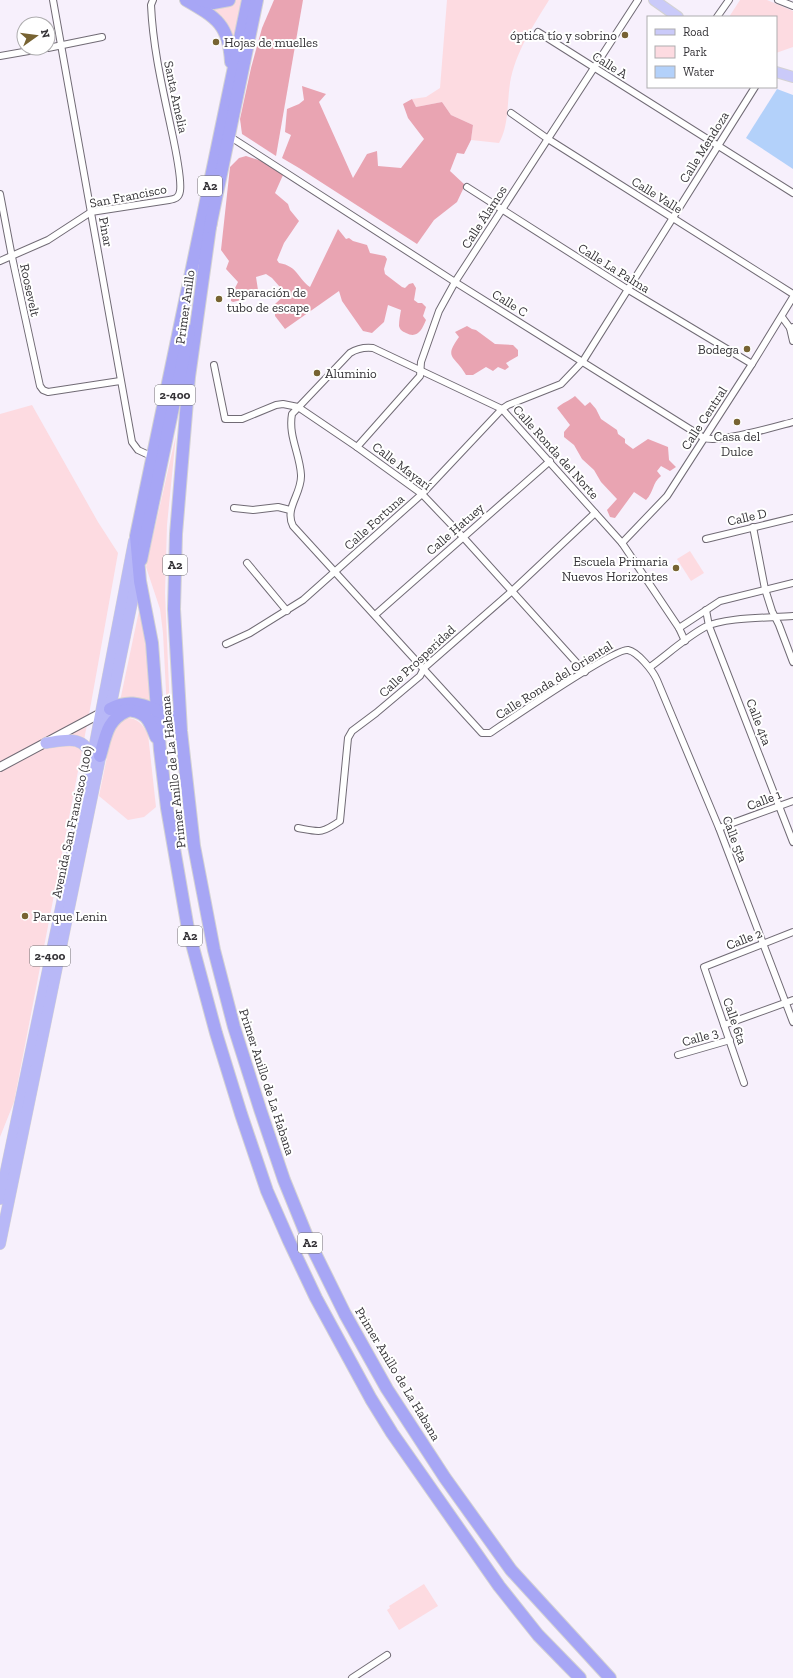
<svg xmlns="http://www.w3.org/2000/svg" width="793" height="1678" viewBox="0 0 793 1678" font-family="'Zilla Slab',serif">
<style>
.green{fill:#fddbe1}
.forest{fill:#e9a4b2}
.water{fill:#b3d1fa}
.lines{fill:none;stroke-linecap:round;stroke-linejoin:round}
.minor-casing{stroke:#716b75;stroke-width:8}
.tertiary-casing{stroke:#716b75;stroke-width:10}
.primary-casing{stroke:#d3d2d3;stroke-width:12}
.trunk-casing{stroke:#d3d2d3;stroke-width:12}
.motorway-casing{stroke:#d3d2d3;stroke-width:14}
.minor{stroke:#fff;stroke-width:6}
.tertiary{stroke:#fff;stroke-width:8}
.primary{stroke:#cacaf9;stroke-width:10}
.trunk{stroke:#b8b8f7;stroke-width:11}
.motorway{stroke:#a7a6f5;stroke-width:12}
.poi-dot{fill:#776332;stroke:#fff;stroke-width:1.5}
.labels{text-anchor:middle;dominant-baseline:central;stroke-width:4;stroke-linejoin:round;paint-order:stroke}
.shield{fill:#fff;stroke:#727073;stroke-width:1}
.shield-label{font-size:12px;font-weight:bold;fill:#353337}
.poi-label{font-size:13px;fill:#353337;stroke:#fff;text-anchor:start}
.street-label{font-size:13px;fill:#353337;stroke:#fff}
</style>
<rect width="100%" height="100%" fill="#f7f0fc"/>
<g class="green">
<path d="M195,0H243L233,43Z"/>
<path d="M447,0H549C533,26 515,53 510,83C507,103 509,126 499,143L471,140L473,125L451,115L442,102L416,107L412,99L426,97L440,88Z"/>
<path d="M740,0H767L793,11V47L776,53V17H729Z"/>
<path d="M32,405L98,522L118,553L90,709L14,1102L0,1137V414Z"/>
<path d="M176,435L167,525L165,593L170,711H167L163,633L160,609L146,567Z"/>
<path d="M690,551L704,573L691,581L677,559Z"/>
<path d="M140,606L146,636L150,703L120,701Z"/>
<path d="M126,718C138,718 142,724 148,734L156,807L144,817L128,820L99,796L111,737L117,725Z"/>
<path d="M424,1584L438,1606L399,1630L387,1610L390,1608L389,1606Z"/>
</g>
<g class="forest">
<path d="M274,0H303L276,156L242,134L240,119L251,68L262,28Z"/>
<path d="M302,86L326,94L319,102L353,178L367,154L377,151L378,166L401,168L424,139L408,118L403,104L412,99L416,107L442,102L451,115L473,125L471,140L464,154L457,153L450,171L465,185L457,202L434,220L417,244L299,168L282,158L291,135L285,132L287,109L299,104L304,100Z"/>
<path d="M246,156L262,161L283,175L275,193L288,204L290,210L299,221L284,243L277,260L279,263C298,266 298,279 310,287L338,229L346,239L349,238L353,241L367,245L370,253L385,256L387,259L384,269L385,274L402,287L405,288L409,284L413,283L416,288L414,300L418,303H422L426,307L423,316L426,320C422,330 417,339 406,333C402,331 400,330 399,326C399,321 400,315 401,310L388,305L384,322L372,333L363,331L342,301L339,291L285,329L275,316V304L286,294L272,278L266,274L256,277L258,290L245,299L233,302L231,301V296L238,282L226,269L229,261L221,250L230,167L239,158Z"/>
<path d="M467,326L472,329L476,330L495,344L513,345L518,350V356L506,363L509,367L505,370L498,367L493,371L486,367L473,375H466C455,355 443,359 459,337L455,332Z"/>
<path d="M575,396L585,406L590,402L596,409L601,419L617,430L618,434L625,439V443L633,449L648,439L668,447L669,460L676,467L670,471L661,466L657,471L661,476C652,483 654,492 646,500L634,492L615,518L610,517L607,510L617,499L601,482L594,470L582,459L574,445L564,437V432L570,425L557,408C562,403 569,401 575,396Z"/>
</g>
<path class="water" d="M777,89L793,95V169L746,138Z"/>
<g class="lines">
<defs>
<g id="minor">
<path d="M53,0L132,442L138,450L153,457"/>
<path d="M778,0L793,6"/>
<path d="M717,17L729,0"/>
<path d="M538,32L793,193"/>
<path d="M48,48L102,37"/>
<path d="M0,56L46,48"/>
<path d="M511,113L548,139L793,294"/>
<path d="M229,136L455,282L704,438C721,443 774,427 793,422"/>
<path d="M467,187L627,289L752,364"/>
<path d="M0,194L12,257L40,386L43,390L48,392L120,381"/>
<path d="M0,261L48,240L91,212L169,200C175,199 179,198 180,191C182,178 174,142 171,128C162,86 153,48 151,5L153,0"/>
<path d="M782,317L790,328L793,327"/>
<path d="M790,328L793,341"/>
<path d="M214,365L225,419H242L276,405L283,404L298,407L357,447L422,494L463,537L585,672"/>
<path d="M357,447L420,376L421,362L439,311L455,282L638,0"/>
<path d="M234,508L253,510L278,507L290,510"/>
<path d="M753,527L765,589L772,611L779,625L793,662"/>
<path d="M706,539L793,518"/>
<path d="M622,543L667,496L752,364L793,297"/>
<path d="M247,563L287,611"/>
<path d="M706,610L709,626L793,842"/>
<path d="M375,615L550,461"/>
<path d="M679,628L720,601L793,583"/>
<path d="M685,641L679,628L622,543L502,409L373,348C364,347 358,348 350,353L292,414C288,436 300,454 301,475C302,494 284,508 293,526L482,733H490C508,721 614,648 628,650C638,652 653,671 657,680L719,828L793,1022"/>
<path d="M226,644L250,633L303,600L422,494L502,409L508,405L561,384L583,361L755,87"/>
<path d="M650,667C668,654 685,638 705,627C724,617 770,618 793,616"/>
<path d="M298,828C320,832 321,834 340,821L348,738L352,731L376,713L420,676L424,668L511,592L595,513"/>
<path d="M719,828L793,801"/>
<path d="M724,1025L793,1000"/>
<path d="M678,1055L730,1040"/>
<path d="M744,1083L704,967L793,932"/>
<path d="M352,1678L387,1655"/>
</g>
<path id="tertiary" d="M0,767L103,712"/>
<g id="primary">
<path d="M654,0L678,17"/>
<path d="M776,72L793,77"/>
</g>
<g id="trunk">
<path d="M46,743C66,740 85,734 92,759"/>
<path d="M0,1199L92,759L134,541"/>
<path d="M0,1244L138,573"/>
</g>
<g id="motorway">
<path d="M186,0C217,18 229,25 231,62"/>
<path d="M201,0L213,3L229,0"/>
<path d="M248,0L136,536L140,581L152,643L160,750L167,808L188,929L216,1033L241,1114L267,1191L289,1241L316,1298L371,1399L392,1433L499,1586L538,1635L580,1678"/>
<path d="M211,220L189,377L176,534L174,609L181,731L194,846L214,950L234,1027L260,1109L284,1180L308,1239L345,1314L387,1389L445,1478L511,1570L610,1678"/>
<path d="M210,227L257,0"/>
<path d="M141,560L189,331"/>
<path d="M110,709C127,700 139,703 156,710C169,716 173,714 179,728"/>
<path d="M125,710C146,711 149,719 156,737"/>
<path d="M100,756C106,736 107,720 127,711"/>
</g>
</defs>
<use href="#minor" class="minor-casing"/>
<use href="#tertiary" class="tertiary-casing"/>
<use href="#primary" class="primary-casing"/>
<use href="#trunk" class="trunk-casing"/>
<use href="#motorway" class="motorway-casing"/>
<use href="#minor" class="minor"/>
<use href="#tertiary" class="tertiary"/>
<use href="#primary" class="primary"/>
<use href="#trunk" class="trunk"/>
<use href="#motorway" class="motorway"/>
</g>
<g class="poi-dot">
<circle cx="625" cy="35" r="4"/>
<circle cx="216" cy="42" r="4"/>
<circle cx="219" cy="299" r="4"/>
<circle cx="747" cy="349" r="4"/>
<circle cx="317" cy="373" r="4"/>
<circle cx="737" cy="422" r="4"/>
<circle cx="676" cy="568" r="4"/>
<circle cx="25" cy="916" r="4"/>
</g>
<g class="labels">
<g class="shield">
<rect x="198" y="176" width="24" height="20" rx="3"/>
<rect x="155" y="385" width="40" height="20" rx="3"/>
<rect x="163" y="555" width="24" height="20" rx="3"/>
<rect x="178" y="926" width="24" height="20" rx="3"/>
<rect x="30" y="946" width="40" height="20" rx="3"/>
<rect x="298" y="1233" width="24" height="20" rx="3"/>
</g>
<g class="shield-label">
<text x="210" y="186">A2</text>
<text x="175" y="395">2-400</text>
<text x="175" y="565">A2</text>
<text x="190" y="936">A2</text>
<text x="50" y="956">2-400</text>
<text x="310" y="1243">A2</text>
</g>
<g class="poi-label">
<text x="617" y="35" text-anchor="end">óptica tío y sobrino</text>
<text x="224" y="42">Hojas de muelles</text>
<text x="227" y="292">Reparación de<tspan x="227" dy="15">tubo de escape</tspan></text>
<text x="739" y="349" text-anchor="end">Bodega</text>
<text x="325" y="373">Aluminio</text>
<text x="737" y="436" text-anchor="middle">Casa del<tspan x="737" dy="15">Dulce</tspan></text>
<text x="668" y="561" text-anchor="end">Escuela Primaria<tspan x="668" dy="15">Nuevos Horizontes</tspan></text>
<text x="33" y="916">Parque Lenin</text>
</g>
<g class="street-label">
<text transform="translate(610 65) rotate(32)">Calle A</text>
<text transform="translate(176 97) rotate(78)">Santa Amelia</text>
<text transform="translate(704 147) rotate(-58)">Calle Mendoza</text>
<text transform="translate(657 195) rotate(32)">Calle Valle</text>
<text transform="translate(128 196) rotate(-11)">San Francisco</text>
<text transform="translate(484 217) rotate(-57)">Calle Álamos</text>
<text transform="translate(106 232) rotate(80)">Pinar</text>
<text transform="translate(614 268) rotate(32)">Calle La Palma</text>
<text transform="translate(30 290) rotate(78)">Roosevelt</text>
<text transform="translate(510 303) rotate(32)">Calle C</text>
<text transform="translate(185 307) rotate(-82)">Primer Anillo</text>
<text transform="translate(704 418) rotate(-57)">Calle Central</text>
<text transform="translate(556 452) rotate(48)">Calle Ronda del Norte</text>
<text transform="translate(402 466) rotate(37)">Calle Mayarí</text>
<text transform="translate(747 517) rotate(-13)">Calle D</text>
<text transform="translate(374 522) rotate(-42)">Calle Fortuna</text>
<text transform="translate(455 529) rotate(-41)">Calle Hatuey</text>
<text transform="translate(417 661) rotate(-43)">Calle Prosperidad</text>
<text transform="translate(554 680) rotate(-32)">Calle Ronda del Oriental</text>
<text transform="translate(759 722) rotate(69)">Calle 4ta</text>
<text transform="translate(173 772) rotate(-96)">Primer Anillo de La Habana</text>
<text transform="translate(764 800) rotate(-21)">Calle 1</text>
<text transform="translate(72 822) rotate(-78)">Avenida San Francisco (100)</text>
<text transform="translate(735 839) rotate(69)">Calle 5ta</text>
<text transform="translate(744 939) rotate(-21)">Calle 2</text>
<text transform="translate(735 1021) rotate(71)">Calle 6ta</text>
<text transform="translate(700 1037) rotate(-16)">Calle 3</text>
<text transform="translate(267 1082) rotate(72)">Primer Anillo de La Habana</text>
<text transform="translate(398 1374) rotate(59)">Primer Anillo de La Habana</text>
</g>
</g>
<rect x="647" y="16" width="130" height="72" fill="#ffffff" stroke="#aeadaf"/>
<rect x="655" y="29" width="20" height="6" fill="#cacaf9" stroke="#aeadaf"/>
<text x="683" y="36" font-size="12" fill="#353337">Road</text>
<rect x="655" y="46" width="20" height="12" fill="#fddbe1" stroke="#aeadaf"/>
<text x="683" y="56" font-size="12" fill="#353337">Park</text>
<rect x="655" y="66" width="20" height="12" fill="#b3d1fa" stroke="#aeadaf"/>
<text x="683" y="76" font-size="12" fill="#353337">Water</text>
<g transform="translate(36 36) rotate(76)"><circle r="19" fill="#ffffff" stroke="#aeadaf"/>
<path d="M0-3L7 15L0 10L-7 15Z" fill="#776332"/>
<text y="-6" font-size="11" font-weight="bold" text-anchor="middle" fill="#353337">N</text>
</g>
</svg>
